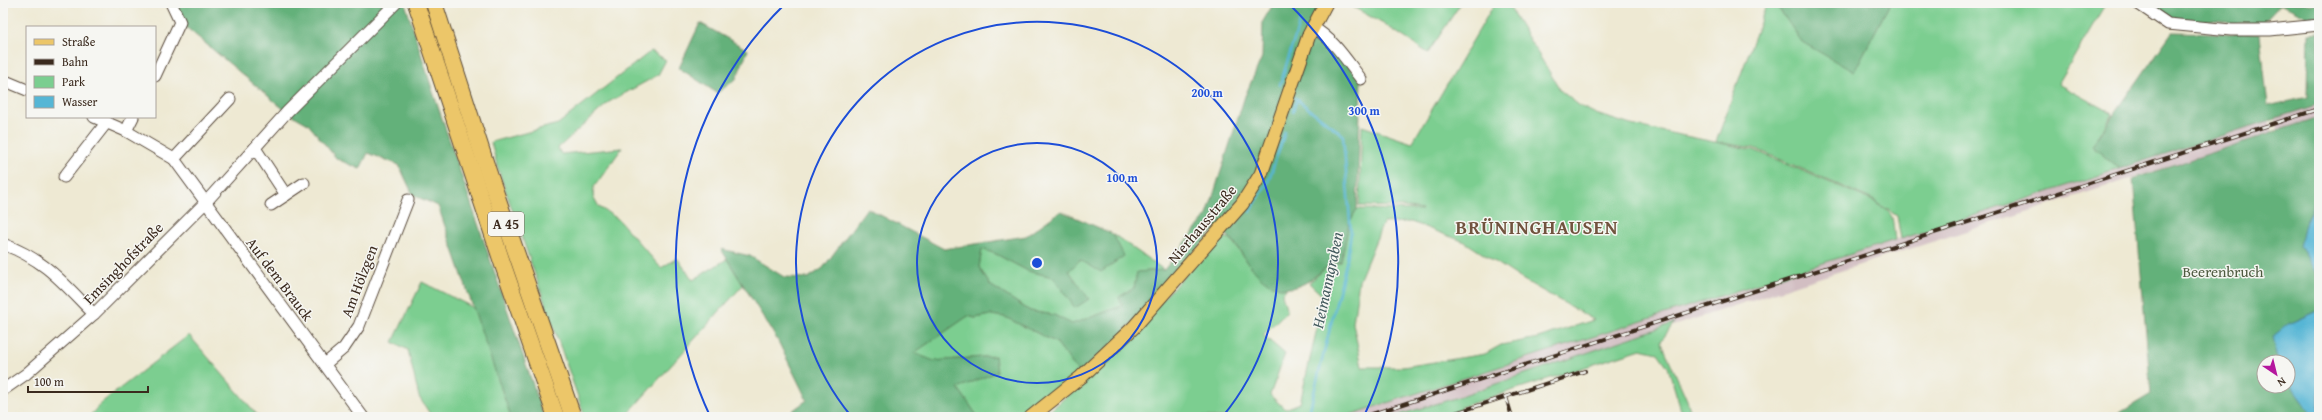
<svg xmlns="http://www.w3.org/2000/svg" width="2322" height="420" viewBox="0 0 2322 420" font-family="'Gentium Book Plus',serif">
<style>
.industrial{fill:#d2bec2}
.green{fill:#7bce90;stroke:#5b7c57;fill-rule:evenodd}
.forest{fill:#64b17a;stroke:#506e4c}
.water{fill:#56b6d5;stroke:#48707a}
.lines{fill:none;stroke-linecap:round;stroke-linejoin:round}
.stream{stroke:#56b6d5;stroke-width:2.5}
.minor-casing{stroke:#564739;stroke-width:13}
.major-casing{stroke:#564739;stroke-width:15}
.highway-casing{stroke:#564739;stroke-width:18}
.minor{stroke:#fff;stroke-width:11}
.major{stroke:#ecc669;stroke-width:13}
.highway{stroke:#ecc669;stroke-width:16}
.rail-casing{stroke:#3b2a1e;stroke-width:4}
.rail{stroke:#f6f6f2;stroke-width:2.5;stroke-dasharray:8;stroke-linecap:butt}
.ring{fill:none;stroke:#1d4ed8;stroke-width:2}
.labels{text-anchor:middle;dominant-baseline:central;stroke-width:3;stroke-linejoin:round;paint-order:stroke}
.shield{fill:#f6f6f2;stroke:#73675e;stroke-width:1}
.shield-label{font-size:14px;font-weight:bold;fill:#3b2a1e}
.street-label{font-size:15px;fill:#3b2a1e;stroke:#f6f6f2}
.park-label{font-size:15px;fill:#4e5b40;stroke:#f6f6f2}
.water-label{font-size:16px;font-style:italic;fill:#445b5e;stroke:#f6f6f2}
.district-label{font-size:19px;font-weight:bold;letter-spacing:1px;fill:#71533e;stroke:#f6f6f2}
.centre{fill:#1d4ed8;stroke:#f6f6f2;stroke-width:2}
.ring-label{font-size:12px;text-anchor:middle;font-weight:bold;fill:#1d4ed8;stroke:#f6f6f2;stroke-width:3;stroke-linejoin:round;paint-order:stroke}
</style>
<rect width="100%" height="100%" fill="#f6f6f2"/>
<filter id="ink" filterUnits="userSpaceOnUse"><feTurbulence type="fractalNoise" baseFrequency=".025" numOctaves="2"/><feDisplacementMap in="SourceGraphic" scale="8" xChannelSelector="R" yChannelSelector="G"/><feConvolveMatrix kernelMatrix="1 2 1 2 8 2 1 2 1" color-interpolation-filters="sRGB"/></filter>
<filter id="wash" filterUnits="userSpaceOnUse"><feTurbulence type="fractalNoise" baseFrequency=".012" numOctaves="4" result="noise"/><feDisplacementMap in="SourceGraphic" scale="16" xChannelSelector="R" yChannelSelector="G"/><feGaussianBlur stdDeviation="0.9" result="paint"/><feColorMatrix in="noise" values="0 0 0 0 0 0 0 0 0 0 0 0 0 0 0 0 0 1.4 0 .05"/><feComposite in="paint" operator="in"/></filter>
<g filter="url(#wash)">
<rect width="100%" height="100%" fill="#eee9d3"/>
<g class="industrial">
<path d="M2319,104V120L2278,132L2276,117Z"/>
<path d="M2269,120L2271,134L1806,282L1452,399L1392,417H1343Z"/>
</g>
<g class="green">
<path d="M1346,3H1461L1428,53L1387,26Z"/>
<path d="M1495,3H1504L1510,8L1561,91L1580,106L1596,114L1631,125L1754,150L1873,201C1897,216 1891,214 1895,240L1343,417H1043L1102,365L1219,238H1230C1246,259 1258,283 1286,289L1282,294L1287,311L1263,335L1285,354L1270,395L1285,409L1300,403L1324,297L1309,283L1329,265L1341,262L1349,223L1357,209L1422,210L1403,207L1359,206L1362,126L1412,143ZM1411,222L1465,242L1520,278L1594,320L1538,338L1501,345L1485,354L1403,367H1362L1353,323L1359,281L1383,223Z"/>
<path d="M1767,3H1775L1784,17L1854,72L1890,3H2106L2058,84L2113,114L2092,146L2119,169L1901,239L1897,216L1873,200L1754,148L1716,142Z"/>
<path d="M651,51L666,60L658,75L609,102L558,148L561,154L622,148L594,187L593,196L599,207L618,219L661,268L677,258L693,280L727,259L743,285L625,417H585L498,169L491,142L558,124Z"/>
<path d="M1113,234L1164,270L1137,272L1134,288L1122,306L1072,325L1054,315L1030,311L990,285L979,267L982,249L996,254L1028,271L1053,277L1088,299L1069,271L1080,260L1123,256Z"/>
<path d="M422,282L474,308L511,417H432L419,397L408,350L393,342Z"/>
<path d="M991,315L1005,317L1057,343L1079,373L1023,417H978L958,388L996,372L995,356L933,361L914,353L968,316L975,318Z"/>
<path d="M1674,323L1661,341L1687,400L1692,417H1683L1668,367L1658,353L1641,349L1461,407L1464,417H1392L1452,399Z"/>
<path d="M189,335L259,417H89L101,403Z"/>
</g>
<g class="forest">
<path d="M169,3H405L433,92L544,417H511L438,206L413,195L399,165L368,153L360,169L337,159L308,124L287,112L180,22Z"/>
<path d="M1274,3H1326L1312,27L1361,79L1357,209L1349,223L1341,262C1325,261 1314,285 1290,288C1261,292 1247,258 1231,239C1228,235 1222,231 1217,227L1118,339L1079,373L1057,343L1005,317L991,315L975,318L968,316L914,353L934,361L995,356L997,372L958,388L978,417H784L807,400L778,341L721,249L750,256L784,277L808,278L823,268L867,208L944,249L1026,236L1061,211L1113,234L1124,256L1101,272L1080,260L1069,271L1089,299L1075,308L1053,277L1028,271L996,254L982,249L979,267L990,285L1030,311L1054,315L1072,324L1122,306L1119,297L1134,288L1137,272L1164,270L1207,215L1245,96L1262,57L1263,21Z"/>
<path d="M1775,3H1890L1854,72L1802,42Z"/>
<path d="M2141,3H2319V23L2281,4L2263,23H2236L2164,18Z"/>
<path d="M700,23L748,50L736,79L717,93L679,68Z"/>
<path d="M2172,32L2260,34L2268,106L2308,97L2309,33L2319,32V104L2119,169L2092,146Z"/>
<path d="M2319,117V192L2306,220L2316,276L2319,279V310L2288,324L2276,353L2278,362H2264V386H2288V381L2314,417H2113L2151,394L2133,179Z"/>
</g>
<g class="water">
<path d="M2319,192V279L2300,245L2306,220Z"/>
<path d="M2319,310V417H2314L2288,381V362H2278L2272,337L2288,324Z"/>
</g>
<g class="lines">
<g class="stream">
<path d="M1305,6L1307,3"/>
<path d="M1280,85L1300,21"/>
<path d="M1295,98L1343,135L1351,233L1347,259L1308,417"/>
<path d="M1293,111L1297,99"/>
<path d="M1250,212L1268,182L1285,132"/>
</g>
</g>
</g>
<g filter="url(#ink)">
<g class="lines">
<defs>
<g id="minor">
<path d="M2137,3L2168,24L2231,30H2270L2319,25"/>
<path d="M1312,27C1333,38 1347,61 1361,79"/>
<path d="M155,76L180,22L171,3"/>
<path d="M3,80L27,90"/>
<path d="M94,117L126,131L174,159L363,417"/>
<path d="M126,131L133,117"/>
<path d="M255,148L286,195"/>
<path d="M174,159L230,99"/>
<path d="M64,177L107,122"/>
<path d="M271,205L304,183"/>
<path d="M3,244C46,260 63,283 94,314"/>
<path d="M325,364L344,348L359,326L408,200"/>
<path d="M3,390L26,374L94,314L205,203L287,112L396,3"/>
</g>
<path id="major" d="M1031,417L1081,377L1134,327L1242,204L1261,174L1309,35L1326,3"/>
<g id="highway">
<path d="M416,3L503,265L556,417"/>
<path d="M434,3L488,171L573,417"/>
</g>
</defs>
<use href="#minor" class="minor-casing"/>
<use href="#major" class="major-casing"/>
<use href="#highway" class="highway-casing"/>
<use href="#minor" class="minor"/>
<use href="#major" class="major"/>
<use href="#highway" class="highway"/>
<defs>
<g id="rail">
<path d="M1506,397L1512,417"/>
<path d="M1363,417L2319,109"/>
<path d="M1443,417L1585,371"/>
</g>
</defs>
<use href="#rail" class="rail-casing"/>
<use href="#rail" class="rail"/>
</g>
</g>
<g class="ring">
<circle cx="1037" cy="263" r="120"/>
<path d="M851 416A241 241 0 1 1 1223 416"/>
<path d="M710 416A361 361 0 0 1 786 3M1288 3A361 361 0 0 1 1364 416"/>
</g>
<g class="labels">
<rect class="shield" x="488" y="212" width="36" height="24" rx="3"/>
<g class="shield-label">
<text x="506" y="224">A 45</text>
</g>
<g class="street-label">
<text transform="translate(1202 224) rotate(-50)">Nierhausstraße</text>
<text transform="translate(123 263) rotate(-46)">Emsinghofstraße</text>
<text transform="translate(280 279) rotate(53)">Auf dem Brauck</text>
<text transform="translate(359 281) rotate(-69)">Am Hölzgen</text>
</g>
<g class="park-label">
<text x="2223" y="271">Beerenbruch</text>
</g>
<g class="water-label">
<text transform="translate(1327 280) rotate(-78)">Heimanngraben</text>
</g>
<g class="district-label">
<text x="1537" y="227">BRÜNINGHAUSEN</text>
</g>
</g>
<circle cx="1037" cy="263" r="6" class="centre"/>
<g class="ring-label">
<text x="1207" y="97">200 m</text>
<text x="1364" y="115">300 m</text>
<text x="1122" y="182">100 m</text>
</g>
<rect width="2322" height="420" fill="none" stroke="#f6f6f2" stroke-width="16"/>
<rect x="26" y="26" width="130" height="92" fill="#f6f6f2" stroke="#aba49d"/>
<rect x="34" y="39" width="20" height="6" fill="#ecc669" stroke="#aba49d"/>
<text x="62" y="46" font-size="12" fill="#3b2a1e">Straße</text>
<rect x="34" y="59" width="20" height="6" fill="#3b2a1e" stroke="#aba49d"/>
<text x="62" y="66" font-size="12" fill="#3b2a1e">Bahn</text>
<rect x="34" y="76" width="20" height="12" fill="#7bce90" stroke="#aba49d"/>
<text x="62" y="86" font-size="12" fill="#3b2a1e">Park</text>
<rect x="34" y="96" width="20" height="12" fill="#56b6d5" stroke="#aba49d"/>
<text x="62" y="106" font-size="12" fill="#3b2a1e">Wasser</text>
<g transform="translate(2276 374) rotate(145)"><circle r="19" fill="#f6f6f2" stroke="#aba49d"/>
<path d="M0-3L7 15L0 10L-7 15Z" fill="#b5179e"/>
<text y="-6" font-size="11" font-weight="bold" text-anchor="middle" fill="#3b2a1e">N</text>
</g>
<path d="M28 386v6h120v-6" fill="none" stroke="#3b2a1e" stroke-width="2"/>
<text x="34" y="386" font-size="12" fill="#3b2a1e" stroke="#f6f6f2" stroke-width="3" paint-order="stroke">100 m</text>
</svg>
